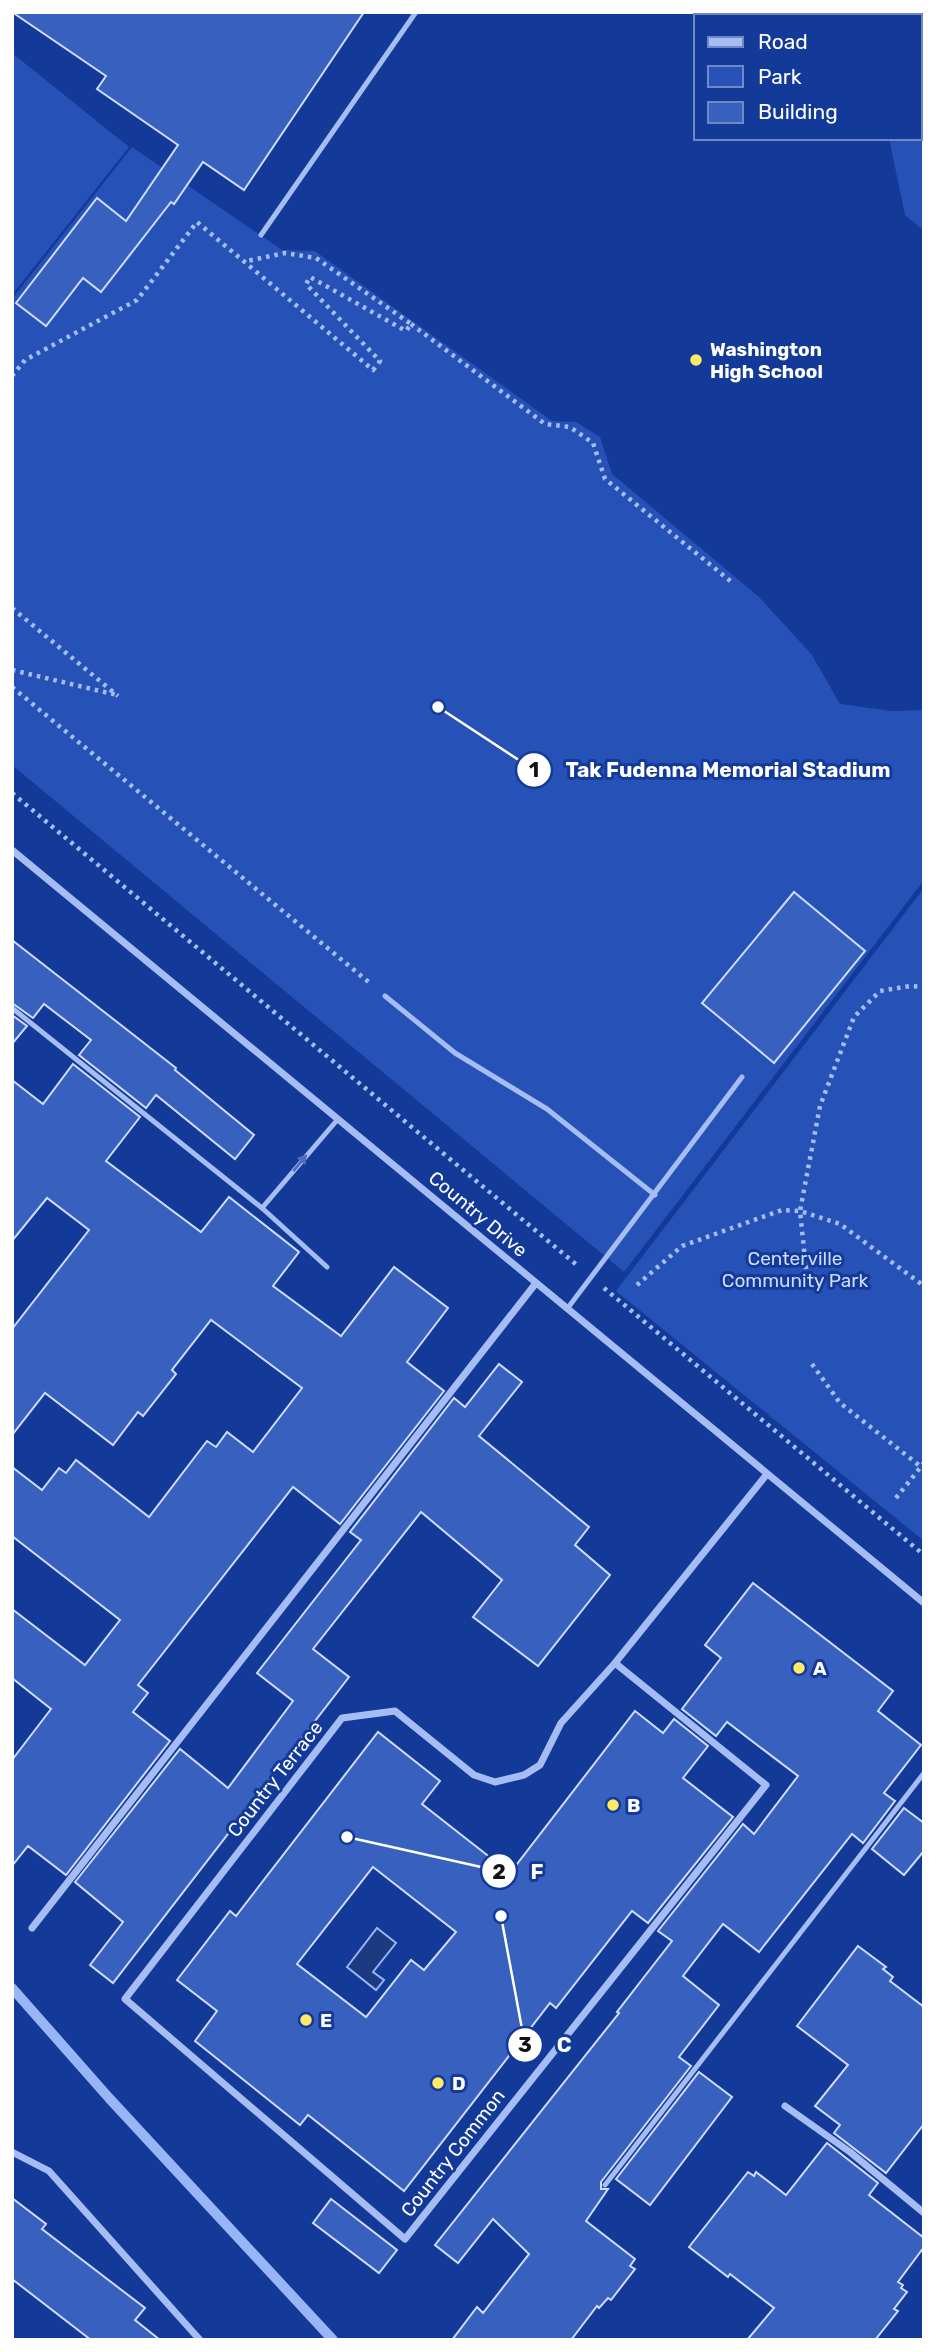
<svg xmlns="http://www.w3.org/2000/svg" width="936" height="2352" viewBox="0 0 936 2352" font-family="Rubik,sans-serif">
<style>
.green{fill:#2652b7}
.water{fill:#1d3982;stroke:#98b5f6;stroke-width:2}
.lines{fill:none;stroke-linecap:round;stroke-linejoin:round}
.stream{stroke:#98b5f6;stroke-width:10}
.building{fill:#3760bf;stroke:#cedcfd;stroke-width:2;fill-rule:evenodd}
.path{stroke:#a6bdf3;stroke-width:4.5;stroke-dasharray:3.5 5;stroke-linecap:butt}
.lane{stroke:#a6bdf3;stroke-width:5}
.street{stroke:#a6bdf3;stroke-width:7}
.oneway{fill:#4e6ebd}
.poi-dot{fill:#ffea68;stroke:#133999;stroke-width:2.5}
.labels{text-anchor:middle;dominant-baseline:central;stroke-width:6;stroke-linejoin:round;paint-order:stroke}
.poi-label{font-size:19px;font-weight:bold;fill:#fff;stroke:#133999;text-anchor:start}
.street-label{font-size:19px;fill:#fff;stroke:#133999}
.park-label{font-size:19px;fill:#cedcfd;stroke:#133999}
.leader{fill:none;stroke:#fff;stroke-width:2.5}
.callout-dot{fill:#fff;stroke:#133999;stroke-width:2.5}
.mark-label{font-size:21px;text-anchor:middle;font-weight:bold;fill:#111}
.callout-label{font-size:21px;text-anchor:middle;font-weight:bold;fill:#fff;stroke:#133999;stroke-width:6;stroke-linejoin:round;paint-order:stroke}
</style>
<rect width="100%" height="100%" fill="#133999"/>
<g class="green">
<path d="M890,12H924V231L905,215L889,138H920V16H890Z"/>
<path d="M12,53L129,147L12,295Z"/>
<path d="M132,147L282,250L315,251L552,421L576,422L600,437L612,474L758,596L812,655L840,704L892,711L924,710V880L624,1272L12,765V299Z"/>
<path d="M924,888V1541L616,1291Z"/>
</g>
<path class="water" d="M377,1928L396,1943L373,1972L384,1980L376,1990L347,1967Z"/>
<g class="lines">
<path class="stream" d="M12,1988L109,2098L333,2340"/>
</g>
<g class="building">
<path d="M12,12H364L244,190L203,162L174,204L171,202L101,292L83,278L46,326L16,303L97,198L126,221L178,145L97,89L106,76Z"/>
<path d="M794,892L865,951L774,1063L702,1003Z"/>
<path d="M12,940L176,1068L175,1070L254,1135L235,1159L156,1095L146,1108L79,1055L91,1040L44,1004L33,1018L12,1003Z"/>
<path d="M12,1015L27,1026L12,1044Z"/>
<path d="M73,1064L140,1117L106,1161L201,1232L229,1197L299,1252L273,1286L341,1336L394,1267L448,1308L407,1362L444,1391L340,1524L293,1487L138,1685L148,1693L133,1712L170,1741L66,1875L28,1846L12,1866V1760L51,1709L12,1678V1609L85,1665L120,1620L12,1536V1467L42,1490L59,1468L66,1473L76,1460L149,1517L207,1441L216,1447L227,1432L253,1452L302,1388L211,1320L172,1370L176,1374L143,1416L138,1412L113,1445L45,1393L12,1435V1329L89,1230L47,1198L12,1241V1080L43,1104Z"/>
<path d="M499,1364L522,1382L479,1436L589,1527L575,1545L610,1575L538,1666L473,1617L502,1580L421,1512L313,1649L349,1677L113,1983L90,1965L123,1922L75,1882L180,1749L228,1788L293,1701L257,1673L361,1540L350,1532L454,1398L465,1407Z"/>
<path d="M753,1583L893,1691L878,1711L921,1745L884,1793L895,1801L863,1843L852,1834L759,1952L723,1924L683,1976L719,2005L679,2057L691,2066L601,2182V2189H608L586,2221L635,2259L630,2266L635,2269L611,2300L608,2298L599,2308L597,2306L571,2340H452L477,2307L483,2313L529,2254L493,2219L458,2263L435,2245L619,2013L617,2012L672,1941L658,1931L743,1824L754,1834L798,1776L727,1722L716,1736L682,1709L721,1658L705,1645Z"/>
<path d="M635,1711L663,1733L674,1719L708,1746L683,1778L733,1817L648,1923L632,1911L556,2008L550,2003L404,2191L308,2115L300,2125L195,2041L217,2011L177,1980L230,1911L236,1916L378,1732L440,1781L422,1804L510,1873ZM373,1867L456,1932L424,1970L411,1960L366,2017L297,1964Z"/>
<path d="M904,1808L924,1823V1851L904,1875L872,1849Z"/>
<path d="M858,1946L886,1967L883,1969L893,1977L890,1981L924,2007V2124L886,2173L834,2133L840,2125L815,2106L848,2065L797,2026Z"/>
<path d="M699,2072L732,2097L650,2205L616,2179Z"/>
<path d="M827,2143L878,2183L869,2195L924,2238V2247L898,2282L903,2285L901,2288L907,2292L894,2309L898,2311L875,2340H747L774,2308L730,2274L728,2277L689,2247L748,2172L754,2176L756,2172L786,2195Z"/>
<path d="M12,2198L46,2224L42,2229L145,2308L135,2320L160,2340H91L12,2279Z"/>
<path d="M331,2199L397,2250L379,2273L313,2223Z"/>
</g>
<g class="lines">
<g class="path">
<path d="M411,324L545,424L570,427L593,443L605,479L734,584"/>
<path d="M12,376L25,360L137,300L197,222L373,370L380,361L306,284L310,277L406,331L411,324L316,258L285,253L247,261"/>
<path d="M12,608L118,696"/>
<path d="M12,670L117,695"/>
<path d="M12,687L371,984"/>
<path d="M12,793L578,1266"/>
<path d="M806,1269L800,1211L820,1106L854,1017L880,991L910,986L924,987"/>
<path d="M637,1285L682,1246L782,1210L800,1211L840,1224L924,1286"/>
<path d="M604,1288L924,1555"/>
<path d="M812,1364L840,1403L920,1466"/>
<path d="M896,1498L924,1463"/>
</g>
<g class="lane">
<path d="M261,235L416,12"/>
<path d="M385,996L455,1053L547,1109L655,1195"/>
<path d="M12,1008L262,1208L327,1267"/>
<path d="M262,1208L338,1119"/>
<path d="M567,1309L742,1077"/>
<path d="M605,2185L924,1773"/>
</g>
<g class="street">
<path d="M12,850L924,1603"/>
<path d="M615,1663L766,1785L405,2239L125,1999L342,1718L395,1711L474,1775L495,1782L524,1775L540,1765L561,1723L615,1663L767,1474"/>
<path d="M32,1928L536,1283"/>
<path d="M785,2106L850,2152L924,2213"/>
<path d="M12,2152L49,2171L200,2340"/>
</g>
</g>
<defs><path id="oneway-solid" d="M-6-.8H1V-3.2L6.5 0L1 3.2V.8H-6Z" transform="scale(1.75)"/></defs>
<use class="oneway" href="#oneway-solid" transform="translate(300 1163) rotate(-51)"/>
<g class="poi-dot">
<circle cx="696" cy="360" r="7"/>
<circle cx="799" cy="1668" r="7"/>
<circle cx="613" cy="1805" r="7"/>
<circle cx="306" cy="2020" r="7"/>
<circle cx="438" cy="2083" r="7"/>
</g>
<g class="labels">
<g class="poi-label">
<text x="710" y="349">Washington<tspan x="710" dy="22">High School</tspan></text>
<text x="813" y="1668">A</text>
<text x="627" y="1805">B</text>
<text x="320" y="2020">E</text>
<text x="452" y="2083">D</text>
</g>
<g class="street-label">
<text transform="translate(478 1214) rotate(40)">Country Drive</text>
<text transform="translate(275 1779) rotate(-52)">Country Terrace</text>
<text transform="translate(453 2153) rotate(-52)">Country Common</text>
</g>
<g class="park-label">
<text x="795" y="1258">Centerville<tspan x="795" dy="22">Community Park</tspan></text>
</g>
</g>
<path class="leader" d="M438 707L534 770M347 1837L499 1871M501 1916L525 2045"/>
<g class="callout-dot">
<circle cx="438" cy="707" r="7"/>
<circle cx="347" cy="1837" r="7"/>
<circle cx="501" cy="1916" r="7"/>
<circle cx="534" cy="770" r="18"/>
<circle cx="499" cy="1871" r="18"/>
<circle cx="525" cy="2045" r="18"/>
</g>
<g class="mark-label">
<text x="534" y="777">1</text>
<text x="499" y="1879">2</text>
<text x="525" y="2052">3</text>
</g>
<g class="callout-label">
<text x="728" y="777">Tak Fudenna Memorial Stadium</text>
<text x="537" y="1879">F</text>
<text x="564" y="2052">C</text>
</g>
<rect width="936" height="2352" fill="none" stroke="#ffffff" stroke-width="28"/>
<rect x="694" y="14" width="228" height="126" fill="#133999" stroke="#7188c2" stroke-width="2"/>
<rect x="708" y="37" width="35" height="10" fill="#a6bdf3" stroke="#7188c2" stroke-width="2"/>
<text x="758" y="49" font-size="21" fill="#ffffff">Road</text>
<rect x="708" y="66" width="35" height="21" fill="#2652b7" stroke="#7188c2" stroke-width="2"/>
<text x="758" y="84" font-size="21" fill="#ffffff">Park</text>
<rect x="708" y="102" width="35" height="21" fill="#3760bf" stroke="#7188c2" stroke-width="2"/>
<text x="758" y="119" font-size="21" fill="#ffffff">Building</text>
</svg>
